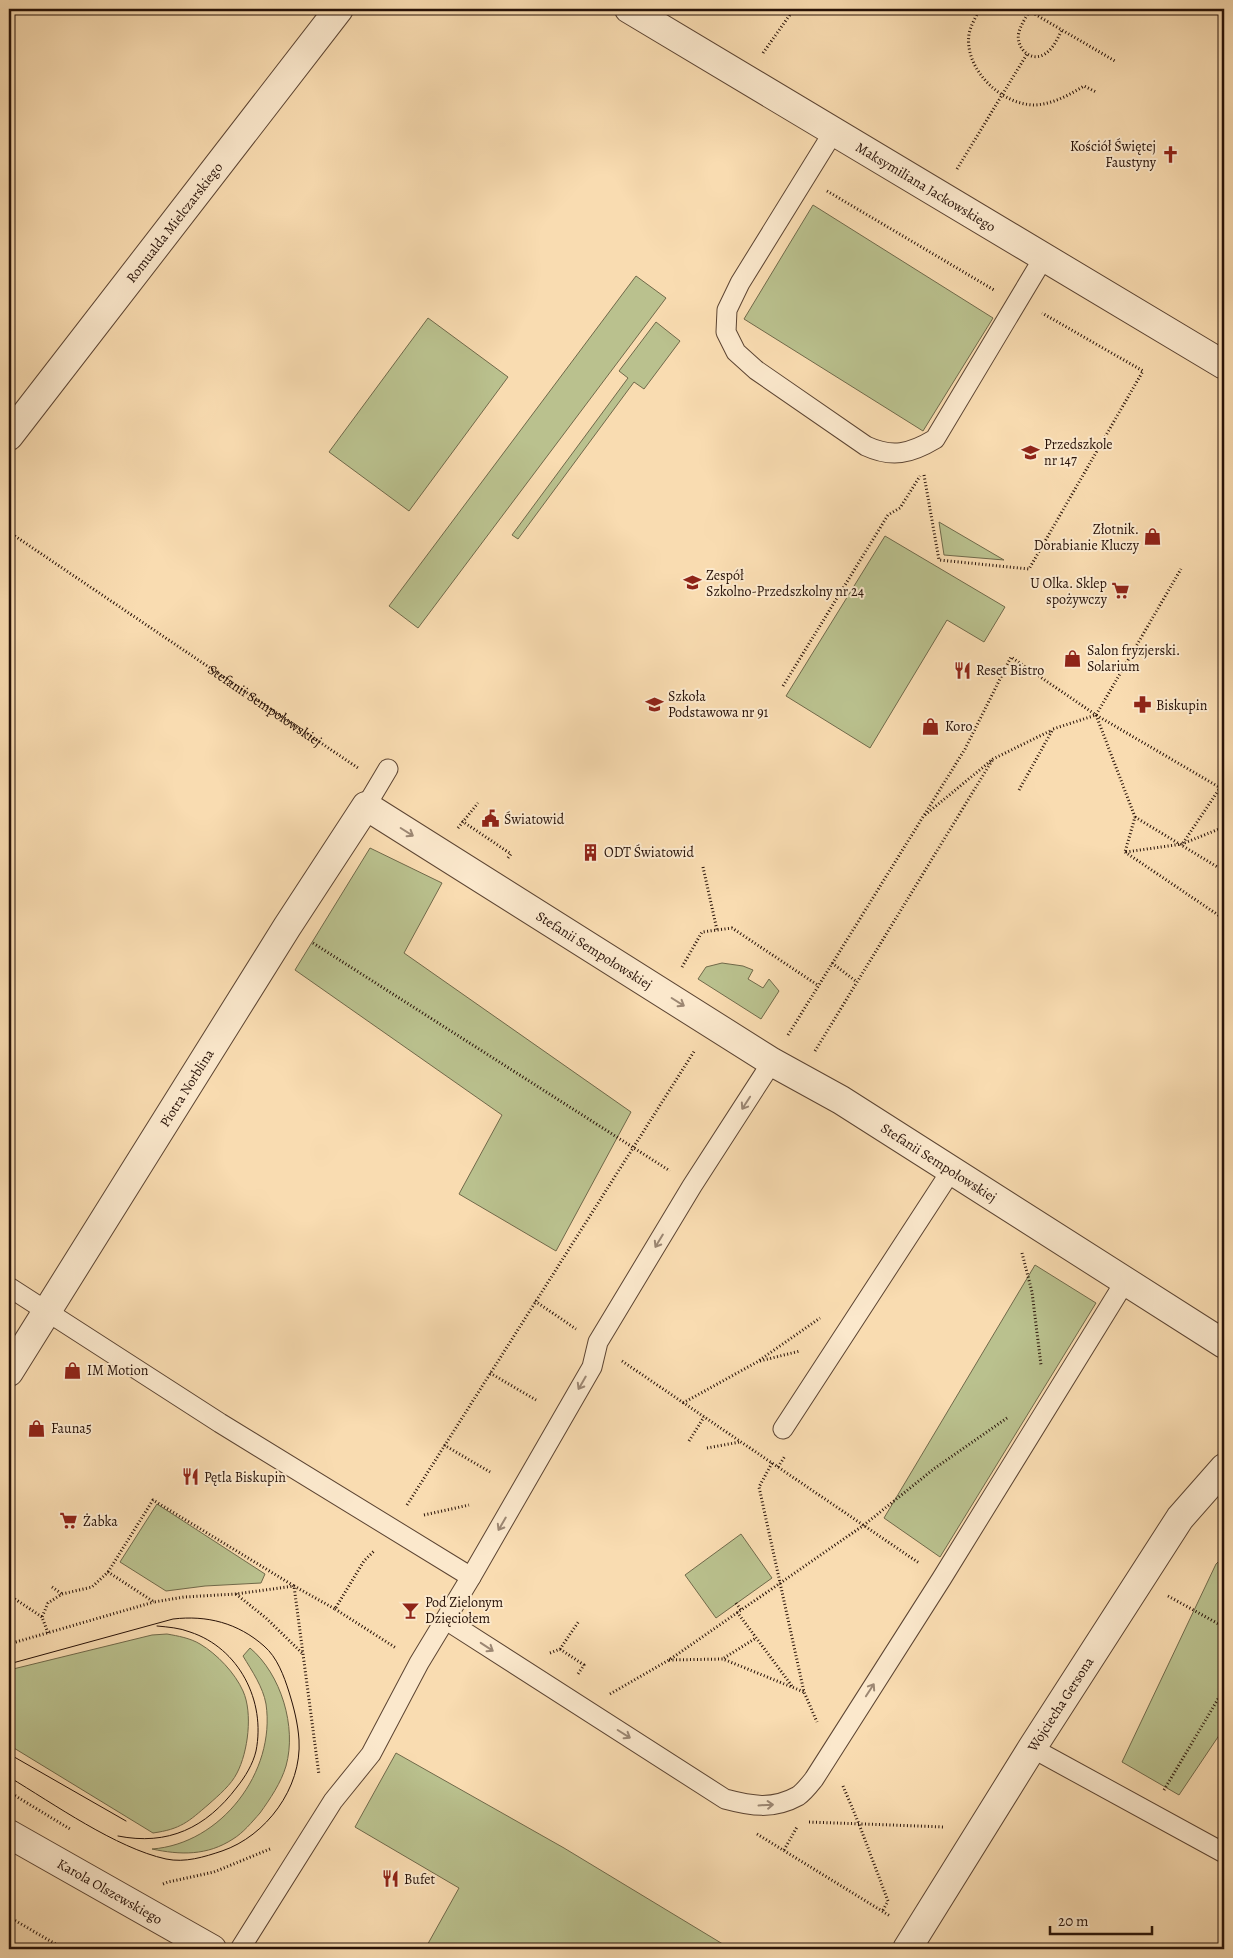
<svg xmlns="http://www.w3.org/2000/svg" width="1233" height="1958" viewBox="0 0 1233 1958" font-family="Alegreya,serif">
<style>
.green{fill:#bac18e;stroke:#70694a}
.lines{fill:none;stroke-linecap:round;stroke-linejoin:round}
.service-casing{stroke:#5c4432;stroke-width:21}
.minor-casing{stroke:#5c4432;stroke-width:30}
.tertiary-casing{stroke:#5c4432;stroke-width:30}
.path{stroke:#271107;stroke-width:3;stroke-dasharray:1 2.5;stroke-linecap:butt}
.service{stroke:#fbe8cc;stroke-width:19}
.minor{stroke:#fbe8cc;stroke-width:28}
.tertiary{stroke:#fbe8cc;stroke-width:28}
.tram{stroke:#271107;stroke-width:1}
.oneway{stroke:#9c8773}
.labels{text-anchor:middle;dominant-baseline:central;stroke-width:4;stroke-linejoin:round;paint-order:stroke}
.poi-label{font-size:14px;fill:#271107;stroke:#fbe8cc;text-anchor:start}
.street-label{font-size:14px;fill:#271107;stroke:#fbe8cc}
</style>
<rect width="100%" height="100%" fill="#f9dcb1"/>
<filter id="stains"><feTurbulence type="fractalNoise" baseFrequency=".004" numOctaves="4"/><feColorMatrix values="0 0 0 0 .2 0 0 0 0 .09 0 0 0 0 .02 0 0 0 .5 -.17"/></filter>
<radialGradient id="worn" r=".72"><stop offset=".6" stop-color="#630" stop-opacity="0"/><stop offset="1" stop-color="#630" stop-opacity=".3"/></radialGradient>
<g class="green">
<path d="M813,205L993,318L923,431L744,319Z"/>
<path d="M636,276L666,298L418,628L389,606Z"/>
<path d="M428,318L508,377L409,511L329,452Z"/>
<path d="M656,322L680,341L644,389L634,382L518,539L512,535L628,378L619,371Z"/>
<path d="M939,522L1004,560L944,555Z"/>
<path d="M885,536L1005,607L984,642L947,620L870,748L786,696Z"/>
<path d="M370,848L442,883L404,953L631,1112L556,1251L459,1194L502,1115L295,970Z"/>
<path d="M722,963L743,966L753,970L748,979L763,988L769,979L779,991L761,1019L698,979L706,967Z"/>
<path d="M1035,1265L1096,1303L940,1557L884,1518Z"/>
<path d="M157,1504L265,1574L261,1583L205,1586L166,1591L120,1562Z"/>
<path d="M741,1534L772,1578L716,1618L685,1575Z"/>
<path d="M1224,1556V1728L1179,1795L1122,1762L1216,1564Z"/>
<path d="M167,1634C178,1636 190,1638 200,1644C217,1654 235,1673 243,1691C253,1713 248,1752 237,1773C231,1785 219,1795 209,1804C188,1822 181,1829 153,1833L9,1745V1670L152,1635Z"/>
<path d="M250,1648C281,1674 297,1727 286,1766C281,1783 270,1799 260,1813C252,1822 243,1833 233,1839C207,1856 180,1855 152,1849C221,1844 276,1772 266,1704C263,1687 252,1671 243,1656Z"/>
<path d="M396,1753L564,1848L731,1949H425L459,1888L355,1827Z"/>
</g>
<g class="lines">
<defs>
<g id="service">
<path d="M834,131L740,283L727,310L726,332L736,352L756,370L866,446C892,458 910,454 935,439L1044,257"/>
<path d="M366,806L388,769"/>
<path d="M9,1287L220,1423L471,1577"/>
<path d="M783,1429L951,1171"/>
<path d="M446,1620L725,1799C751,1806 773,1810 798,1796C804,1792 810,1784 814,1779L942,1578L1126,1280"/>
<path d="M1032,1748L1224,1853"/>
<path d="M240,1949L333,1801L371,1754L419,1663L471,1577L592,1367L598,1342L692,1186L772,1062"/>
</g>
<g id="minor">
<path id="s2" d="M629,9L1224,365"/>
<path id="s3" d="M9,436L339,9"/>
<path id="s4" d="M9,1372L287,927L366,806L772,1062L841,1100L1224,1344"/>
<path id="s5" d="M907,1949L1032,1748L1180,1518L1224,1468"/>
</g>
<g id="tertiary">
<path id="s6" d="M9,1834L212,1949"/>
</g>
</defs>
<use href="#service" class="service-casing"/>
<use href="#minor" class="minor-casing"/>
<use href="#tertiary" class="tertiary-casing"/>
<g class="path">
<path d="M980,9C976,16 971,25 969,34C964,69 1001,105 1035,105C1053,104 1069,95 1084,86L1096,92"/>
<path d="M1026,9L1115,61"/>
<path d="M1029,11C1026,18 1021,24 1019,32C1015,46 1029,62 1043,55C1053,50 1057,39 1062,30"/>
<path d="M763,53L794,9"/>
<path d="M957,169L1027,54"/>
<path d="M827,191L994,290"/>
<path d="M924,475L939,560L1029,569L1143,371L1042,313"/>
<path id="s1" d="M9,532L358,768"/>
<path d="M783,686L888,515L900,508L920,476"/>
<path d="M1096,715L1135,817L1125,852"/>
<path d="M1019,790L1053,729L1096,715L1181,569"/>
<path d="M925,815L993,759L1052,730"/>
<path d="M1135,817L1224,871"/>
<path d="M462,821L511,854L507,859"/>
<path d="M458,828L478,803"/>
<path d="M1183,843L1220,788"/>
<path d="M1125,852L1224,919"/>
<path d="M1126,852L1182,844L1224,827"/>
<path d="M703,867L717,930"/>
<path d="M313,943L670,1171"/>
<path d="M832,963L857,982"/>
<path d="M682,967L702,932L732,928L819,986"/>
<path d="M788,1035L965,749L1011,657L1096,715L1224,790"/>
<path d="M815,1051L993,759"/>
<path d="M1022,1253L1032,1292L1041,1365"/>
<path d="M535,1301L576,1329"/>
<path d="M622,1361L919,1563"/>
<path d="M760,1361L800,1351"/>
<path d="M490,1373L536,1400"/>
<path d="M683,1403L757,1362L820,1318"/>
<path d="M689,1441L704,1417"/>
<path d="M444,1445L490,1472"/>
<path d="M707,1448L740,1442"/>
<path d="M772,1463L759,1487L804,1692L817,1722"/>
<path d="M778,1467L785,1456"/>
<path d="M407,1505L695,1050"/>
<path d="M424,1515L469,1505"/>
<path d="M108,1572L153,1500L294,1586L319,1775"/>
<path d="M52,1587L62,1594"/>
<path d="M236,1594L266,1618L302,1653"/>
<path d="M9,1595L42,1617"/>
<path d="M1168,1596L1224,1627"/>
<path d="M736,1603L741,1610"/>
<path d="M335,1609L396,1648"/>
<path d="M737,1612L792,1686"/>
<path d="M48,1633L42,1617L48,1603L62,1594L92,1587L108,1572L154,1602L184,1597L236,1594L294,1586L335,1609L364,1561L375,1550"/>
<path d="M9,1644L154,1602"/>
<path d="M560,1649L584,1665L578,1674"/>
<path d="M550,1653L560,1649L579,1621"/>
<path d="M724,1658L756,1638"/>
<path d="M669,1660L723,1659L804,1692"/>
<path d="M610,1694L669,1660L864,1525L935,1468L1007,1418"/>
<path d="M843,1786L859,1824L888,1901L882,1912"/>
<path d="M1164,1790L1224,1689"/>
<path d="M9,1792L70,1829"/>
<path d="M809,1822L945,1827"/>
<path d="M757,1834L890,1916"/>
<path d="M784,1850L797,1827"/>
<path d="M163,1884L168,1882L214,1872L270,1849"/>
<path d="M9,1917L64,1949"/>
</g>
<use href="#service" class="service"/>
<use href="#minor" class="minor"/>
<use href="#tertiary" class="tertiary"/>
<g class="tram">
<path d="M9,1664L173,1619C207,1615 238,1623 264,1646C277,1657 284,1676 289,1692C294,1708 298,1724 299,1740C302,1788 266,1836 222,1851C204,1857 185,1863 166,1859C116,1848 54,1804 9,1777"/>
<path d="M9,1754L126,1821"/>
<path d="M118,1836C168,1846 206,1828 237,1787C245,1777 253,1764 256,1751C266,1701 239,1648 190,1632C180,1628 168,1627 157,1626"/>
</g>
</g>
<defs><path id="oneway-shaft" d="M-6 0H5M1.5-3L5.5 0L1.5 3" fill="none" stroke-width="1.6" stroke-linecap="round" stroke-linejoin="round" transform="scale(1.25)"/></defs>
<g class="oneway">
<use href="#oneway-shaft" transform="translate(407 832) rotate(32)"/>
<use href="#oneway-shaft" transform="translate(678 1002) rotate(32)"/>
<use href="#oneway-shaft" transform="translate(746 1103) rotate(123)"/>
<use href="#oneway-shaft" transform="translate(659 1241) rotate(121)"/>
<use href="#oneway-shaft" transform="translate(582 1383) rotate(120)"/>
<use href="#oneway-shaft" transform="translate(502 1524) rotate(120)"/>
<use href="#oneway-shaft" transform="translate(487 1647) rotate(33)"/>
<use href="#oneway-shaft" transform="translate(870 1690) rotate(-57)"/>
<use href="#oneway-shaft" transform="translate(624 1734) rotate(32)"/>
<use href="#oneway-shaft" transform="translate(766 1805) rotate(-3)"/>
</g>
<defs>
<symbol id="church-bare" viewBox="-9 -9 18 18"><path d="M-1.2-6h2.4v3.5h3.3v2.4h-3.3V6h-2.4V-.1h-3.3v-2.4h3.3Z" fill="#8f2418" stroke="#fbe8cc" stroke-width="2.5" paint-order="stroke"/></symbol>
<symbol id="school-bare" viewBox="-9 -9 18 18"><path d="M0-5L7-2L0 1L-7-2ZM-4 1L0 2.5L4 1V4Q0 6-4 4Z" fill="#8f2418" stroke="#fbe8cc" stroke-width="2.5" paint-order="stroke"/></symbol>
<symbol id="shop-bare" viewBox="-9 -9 18 18"><path d="M-5-2.5h2.3a2.7 3.5 0 0 1 5.4 0H5L5.5 6h-11ZM-1.5-2.5h3a1.5 2.3 0 0 0-3 0Z" fill="#8f2418" stroke="#fbe8cc" stroke-width="2.5" paint-order="stroke"/></symbol>
<symbol id="supermarket-bare" viewBox="-9 -9 18 18"><path d="M-6-5.5h2.5l.6 2H6L4.5 2H-2.5L-4.4-4H-6ZM-1.5 3.2a1.3 1.3 0 1 0 .1 0ZM3 3.2a1.3 1.3 0 1 0 .1 0Z" fill="#8f2418" stroke="#fbe8cc" stroke-width="2.5" paint-order="stroke"/></symbol>
<symbol id="restaurant-bare" viewBox="-9 -9 18 18"><path d="M-5-6h1v4h1v-4h1v4h1v-4h1v5L-1.5 .5V6h-2V.5L-5-1ZM5-6V6H3V1.5H1.5Q1.5-4 5-6Z" fill="#8f2418" stroke="#fbe8cc" stroke-width="2.5" paint-order="stroke"/></symbol>
<symbol id="pharmacy-bare" viewBox="-9 -9 18 18"><path d="M-2-6h4v4h4v4h-4v4h-4v-4h-4v-4h4Z" fill="#8f2418" stroke="#fbe8cc" stroke-width="2.5" paint-order="stroke"/></symbol>
<symbol id="civic-bare" viewBox="-9 -9 18 18"><path d="M-.6-6.5H3V-4.5H.6V-3L4-1V1h2V6H-6V1h2V-1L-.6-3ZM-1.2 2.5V6h2.4V2.5Z" fill="#8f2418" stroke="#fbe8cc" stroke-width="2.5" paint-order="stroke"/></symbol>
<symbol id="building-bare" viewBox="-9 -9 18 18"><path d="M-4-6H4V6H1V3H-1V6H-4ZM-2.5-4.3h1.7v1.8h-1.7ZM.8-4.3h1.7v1.8H.8ZM-2.5-1h1.7V.8h-1.7ZM.8-1h1.7V.8H.8Z" fill="#8f2418" stroke="#fbe8cc" stroke-width="2.5" paint-order="stroke"/></symbol>
<symbol id="bar-bare" viewBox="-9 -9 18 18"><path d="M-6-5H6L.8 .8V4.5H3.5V6h-7V4.5H-.8V.8Z" fill="#8f2418" stroke="#fbe8cc" stroke-width="2.5" paint-order="stroke"/></symbol>
</defs>
<g fill-rule="evenodd">
<use href="#church-bare" x="1158" y="142" width="25" height="25"/>
<use href="#school-bare" x="1018" y="440" width="25" height="25"/>
<use href="#shop-bare" x="1140" y="524" width="25" height="25"/>
<use href="#school-bare" x="680" y="570" width="25" height="25"/>
<use href="#supermarket-bare" x="1108" y="578" width="25" height="25"/>
<use href="#shop-bare" x="1060" y="646" width="25" height="25"/>
<use href="#restaurant-bare" x="950" y="658" width="25" height="25"/>
<use href="#school-bare" x="642" y="692" width="25" height="25"/>
<use href="#pharmacy-bare" x="1130" y="692" width="25" height="25"/>
<use href="#shop-bare" x="918" y="714" width="25" height="25"/>
<use href="#civic-bare" x="478" y="806" width="25" height="25"/>
<use href="#building-bare" x="578" y="840" width="25" height="25"/>
<use href="#shop-bare" x="60" y="1358" width="25" height="25"/>
<use href="#shop-bare" x="24" y="1416" width="25" height="25"/>
<use href="#restaurant-bare" x="178" y="1464" width="25" height="25"/>
<use href="#supermarket-bare" x="56" y="1508" width="25" height="25"/>
<use href="#bar-bare" x="398" y="1598" width="25" height="25"/>
<use href="#restaurant-bare" x="378" y="1866" width="25" height="25"/>
</g>
<g class="labels">
<g class="poi-label">
<text x="1156" y="146" text-anchor="end">Kościół Świętej<tspan x="1156" dy="16">Faustyny</tspan></text>
<text x="1044" y="444">Przedszkole<tspan x="1044" dy="16">nr 147</tspan></text>
<text x="1139" y="529" text-anchor="end">Złotnik.<tspan x="1139" dy="16">Dorabianie Kluczy</tspan></text>
<text x="706" y="575">Zespół<tspan x="706" dy="16">Szkolno-Przedszkolny nr 24</tspan></text>
<text x="1107" y="583" text-anchor="end">U Olka. Sklep<tspan x="1107" dy="16">spożywczy</tspan></text>
<text x="1087" y="650">Salon fryzjerski.<tspan x="1087" dy="16">Solarium</tspan></text>
<text x="976" y="670">Reset Bistro</text>
<text x="668" y="696">Szkoła<tspan x="668" dy="16">Podstawowa nr 91</tspan></text>
<text x="1156" y="705">Biskupin</text>
<text x="945" y="726">Koro</text>
<text x="504" y="819">Światowid</text>
<text x="604" y="852">ODT Światowid</text>
<text x="87" y="1370">IM Motion</text>
<text x="51" y="1428">Fauna5</text>
<text x="204" y="1477">Pętla Biskupin</text>
<text x="83" y="1521">Żabka</text>
<text x="425" y="1602">Pod Zielonym<tspan x="425" dy="16">Dzięciołem</tspan></text>
<text x="404" y="1879">Bufet</text>
</g>
<g class="street-label">
<text stroke="none"><textPath href="#s2" startOffset="346">Maksymiliana Jackowskiego</textPath></text>
<text stroke="none"><textPath href="#s3" startOffset="270">Romualda Mielczarskiego</textPath></text>
<text stroke="none"><textPath href="#s1" startOffset="309">Stefanii Sempołowskiej</textPath></text>
<text stroke="none"><textPath href="#s4" startOffset="939">Stefanii Sempołowskiej</textPath></text>
<text stroke="none"><textPath href="#s4" startOffset="335">Piotra Norblina</textPath></text>
<text stroke="none"><textPath href="#s4" startOffset="1344">Stefanii Sempołowskiej</textPath></text>
<text stroke="none"><textPath href="#s5" startOffset="289">Wojciecha Gersona</textPath></text>
<text stroke="none"><textPath href="#s6" startOffset="116">Karola Olszewskiego</textPath></text>
</g>
</g>
<rect width="1233" height="1958" fill="none" stroke="#f9dcb1" stroke-width="30"/>
<rect x="10" y="10" width="1213" height="1938" fill="none" stroke="#271107" stroke-width="2.5"/>
<rect x="15" y="15" width="1203" height="1928" fill="none" stroke="#271107"/>
<path d="M1050 1926v8h102v-8" fill="none" stroke="#271107" stroke-width="2.5"/>
<text x="1058" y="1926" font-size="15" fill="#271107" stroke="#fbe8cc" stroke-width="4" paint-order="stroke">20 m</text>
<rect width="100%" height="100%" filter="url(#stains)"/>
<rect width="100%" height="100%" fill="url(#worn)"/>
</svg>
